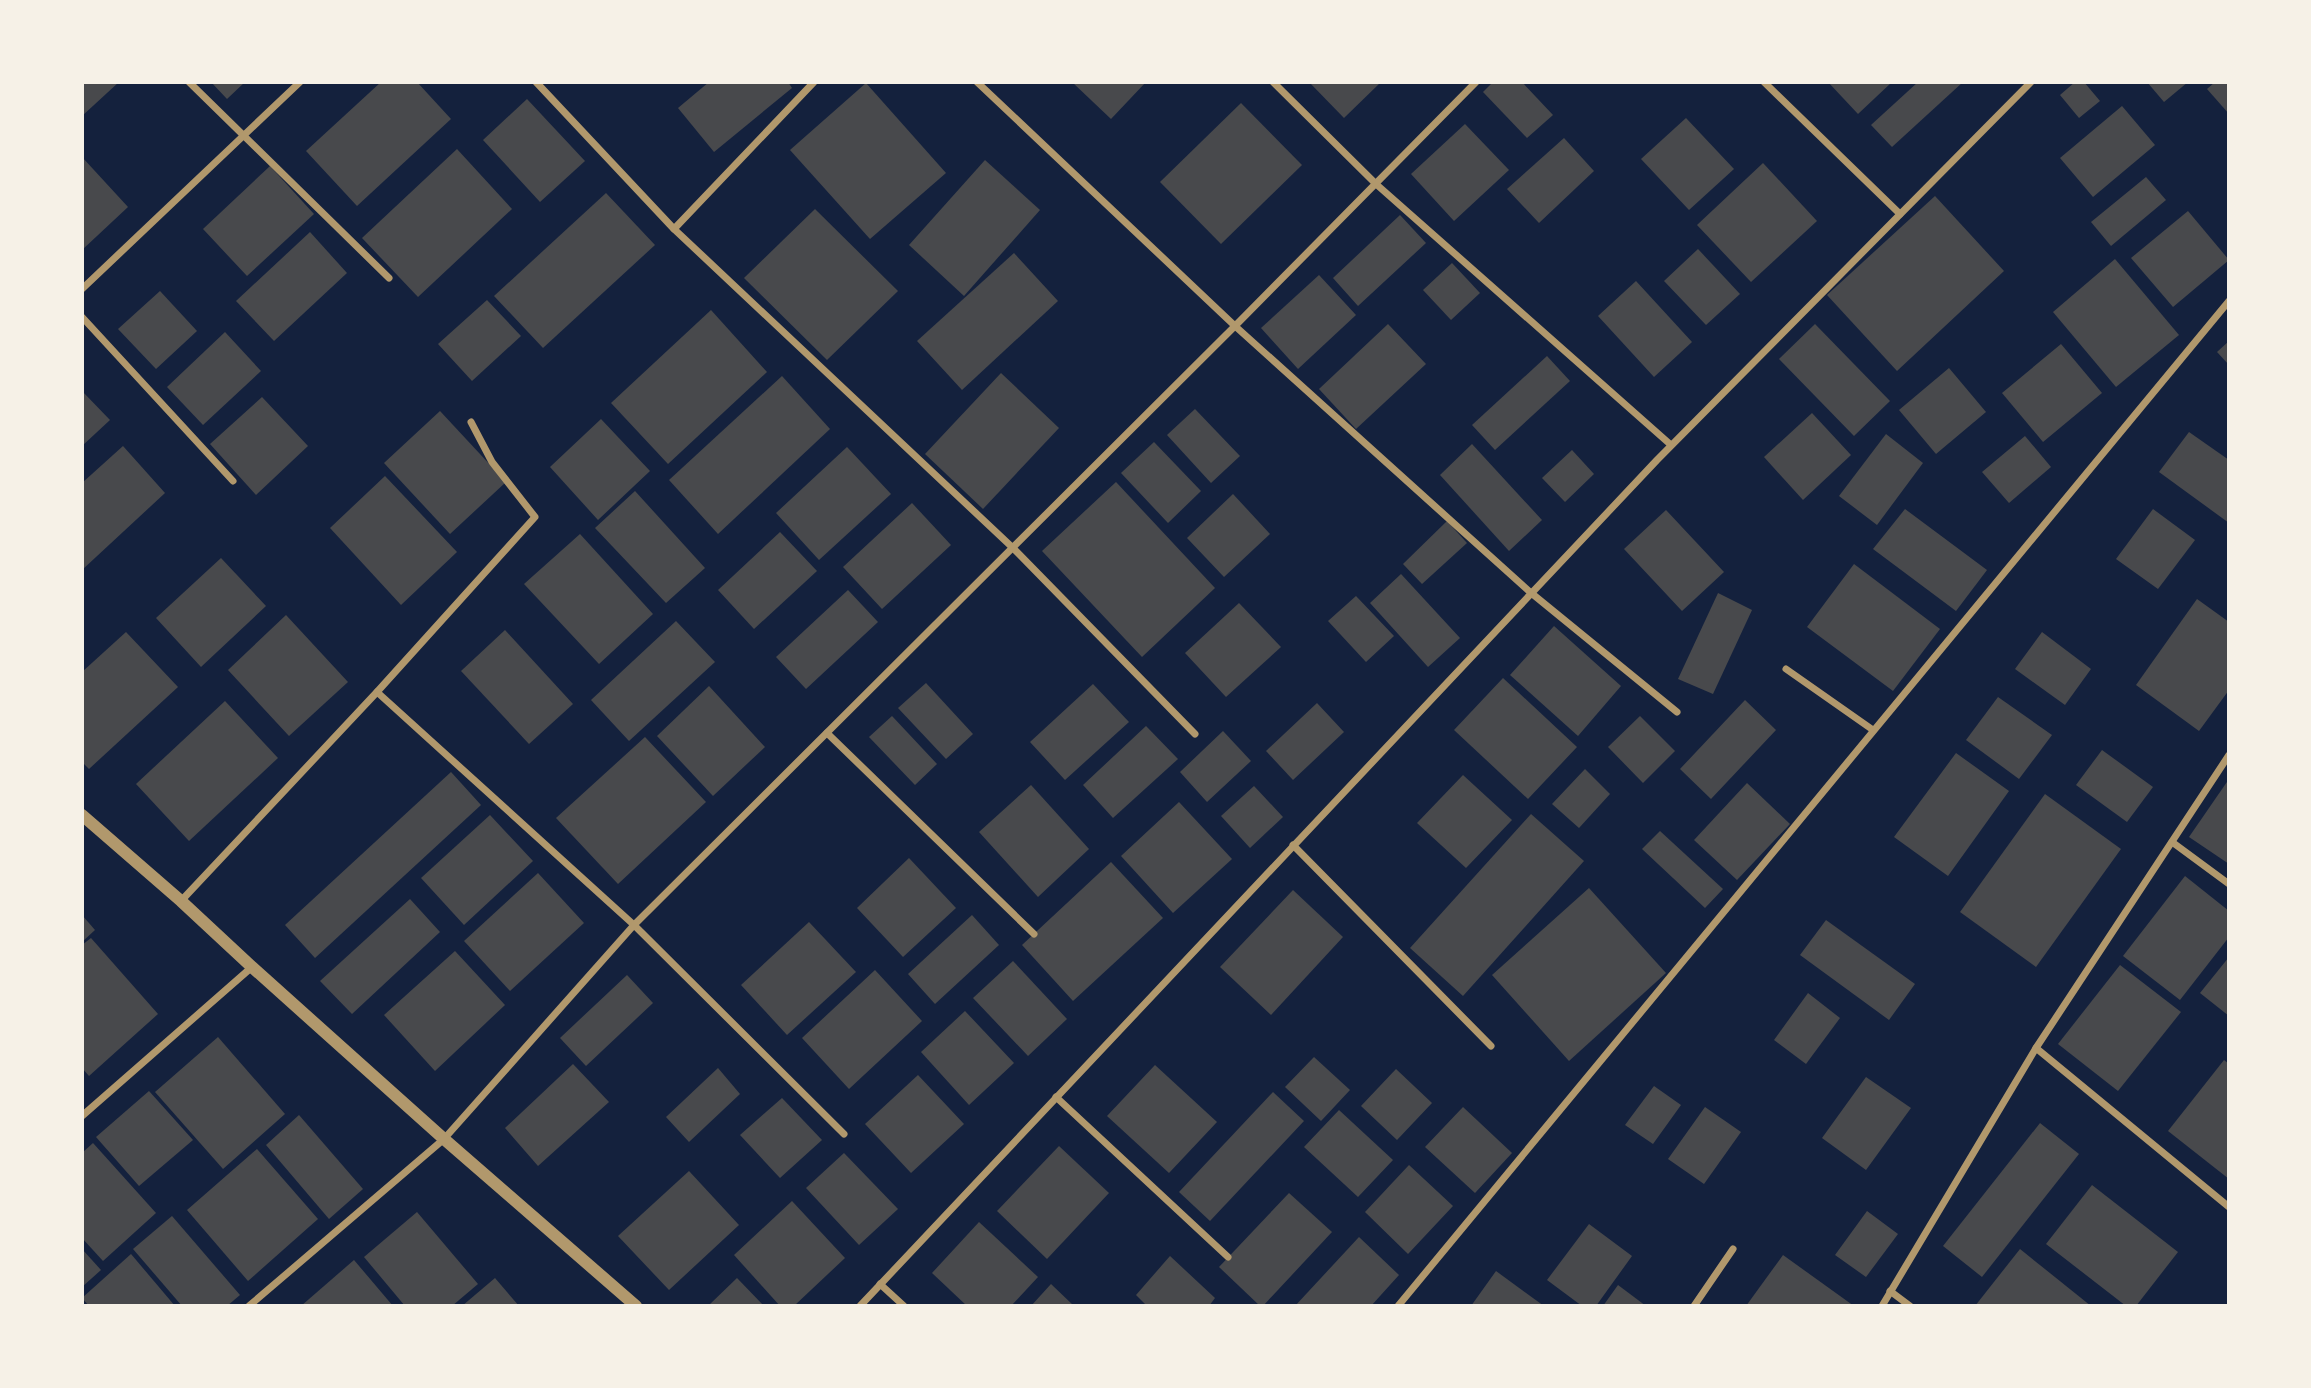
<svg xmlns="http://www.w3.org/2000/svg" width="2311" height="1388" viewBox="0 0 2311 1388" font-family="Raleway,sans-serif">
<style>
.building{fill:#48494c}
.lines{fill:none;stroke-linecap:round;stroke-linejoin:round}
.minor{stroke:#b1986c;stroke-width:7}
.tertiary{stroke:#b1986c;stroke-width:12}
</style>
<rect width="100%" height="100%" fill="#14213d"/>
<g class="building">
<path d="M82,82H119L82,116Z"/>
<path d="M211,82H245L227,99Z"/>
<path d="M381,82H417L451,119L357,206L306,151Z"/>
<path d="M709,82H788L792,88L714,152L678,108Z"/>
<path d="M1072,82H1146L1111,119Z"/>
<path d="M1309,82H1381L1344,118Z"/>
<path d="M1493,82H1522L1553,115L1527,138L1483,92Z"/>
<path d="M1828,82H1892L1858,114Z"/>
<path d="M1918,82H1963L1892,147L1871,125Z"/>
<path d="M2075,82H2084L2100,101L2079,118L2060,95Z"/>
<path d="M2147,82H2188L2164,102Z"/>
<path d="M2215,82H2229V114L2207,89Z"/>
<path d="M866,83L946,173L870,239L790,150Z"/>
<path d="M527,99L585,161L540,202L483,140Z"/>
<path d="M1241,103L1302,165L1221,244L1160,182Z"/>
<path d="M2122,106L2155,145L2093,197L2060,158Z"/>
<path d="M1686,118L1734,169L1689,210L1641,159Z"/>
<path d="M1465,124L1509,170L1454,221L1411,174Z"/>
<path d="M1564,138L1594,171L1539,223L1507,189Z"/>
<path d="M457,149L512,209L418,297L362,238Z"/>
<path d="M82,157L128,207L82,250Z"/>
<path d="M985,160L1040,210L964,296L909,245Z"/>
<path d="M1763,163L1817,221L1751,282L1697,225Z"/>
<path d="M270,166L314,214L247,276L203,229Z"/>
<path d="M2146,177L2166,200L2111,246L2091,222Z"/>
<path d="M606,193L655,245L543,348L494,296Z"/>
<path d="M1935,196L2004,271L1897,371L1827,295Z"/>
<path d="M815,209L898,291L827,360L744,278Z"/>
<path d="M2188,211L2229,260L2173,307L2131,258Z"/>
<path d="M1400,215L1426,243L1358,306L1333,278Z"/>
<path d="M310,232L347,273L274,341L236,301Z"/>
<path d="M1698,249L1740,294L1706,325L1664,281Z"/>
<path d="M1014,253L1058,301L962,390L917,341Z"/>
<path d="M2115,259L2179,335L2116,387L2053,312Z"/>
<path d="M1452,263L1480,293L1451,320L1423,290Z"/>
<path d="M1319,275L1356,315L1298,369L1261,328Z"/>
<path d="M1636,281L1692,342L1654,377L1598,316Z"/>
<path d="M160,291L197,331L156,369L118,329Z"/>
<path d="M487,300L521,336L472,381L438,344Z"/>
<path d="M711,310L767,372L668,464L611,403Z"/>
<path d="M1388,324L1426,364L1356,429L1319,389Z"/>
<path d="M1815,324L1890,401L1854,436L1779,359Z"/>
<path d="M225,332L261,371L203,425L167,387Z"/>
<path d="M2229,341V365L2217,352Z"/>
<path d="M2061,344L2102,393L2043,442L2002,393Z"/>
<path d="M1547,356L1570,381L1495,450L1472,425Z"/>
<path d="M1949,368L1986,412L1936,454L1899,410Z"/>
<path d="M1001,373L1059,428L983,509L925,454Z"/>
<path d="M782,376L830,429L718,534L669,480Z"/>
<path d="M82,391L110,420L82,446Z"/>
<path d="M262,397L308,446L256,495L210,444Z"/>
<path d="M1195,409L1240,456L1211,483L1167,435Z"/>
<path d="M440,411L506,482L450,534L384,463Z"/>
<path d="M1812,413L1851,455L1803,500L1764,457Z"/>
<path d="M601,419L650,471L598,520L550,467Z"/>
<path d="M2189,432L2229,460V523L2159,472Z"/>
<path d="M1886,434L1923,463L1877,525L1839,496Z"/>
<path d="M2025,436L2051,467L2009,503L1982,472Z"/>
<path d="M1154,442L1201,491L1168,523L1121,473Z"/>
<path d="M1472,444L1542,520L1509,551L1440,475Z"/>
<path d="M123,446L165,493L82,570V483Z"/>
<path d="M847,447L891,494L819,560L776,513Z"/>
<path d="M1572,450L1594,474L1565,502L1542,478Z"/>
<path d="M385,476L457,552L401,605L330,528Z"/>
<path d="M1116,482L1215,588L1142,657L1042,551Z"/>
<path d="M635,491L705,568L666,603L595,528Z"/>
<path d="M1233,494L1270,534L1224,577L1187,538Z"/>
<path d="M912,503L951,545L882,609L843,567Z"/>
<path d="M1905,509L1987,570L1956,611L1873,549Z"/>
<path d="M2153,509L2195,540L2158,589L2116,559Z"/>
<path d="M1666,510L1724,572L1682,611L1624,549Z"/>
<path d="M1447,521L1467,543L1422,584L1403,564Z"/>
<path d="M780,532L817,571L754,629L718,590Z"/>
<path d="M580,534L653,614L599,664L524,584Z"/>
<path d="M221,558L266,606L201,667L156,618Z"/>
<path d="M1854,564L1940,629L1893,691L1807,627Z"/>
<path d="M1401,574L1460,638L1428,667L1370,603Z"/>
<path d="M848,590L878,622L806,689L776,657Z"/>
<path d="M1718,593L1752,610L1713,694L1678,679Z"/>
<path d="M1356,596L1394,636L1366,662L1328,621Z"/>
<path d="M2197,599L2229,622V690L2199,731L2136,685Z"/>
<path d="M1239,603L1281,647L1226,697L1185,653Z"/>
<path d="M286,615L348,682L289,736L228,670Z"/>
<path d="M676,621L715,662L629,741L591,700Z"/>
<path d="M1554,626L1621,686L1578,736L1510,675Z"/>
<path d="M505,630L573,704L529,744L461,671Z"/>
<path d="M126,632L178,687L89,769L82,762V672Z"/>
<path d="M2042,632L2091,669L2065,705L2015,669Z"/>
<path d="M1503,678L1577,747L1528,799L1454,730Z"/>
<path d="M926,683L973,734L946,759L898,708Z"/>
<path d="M1093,684L1129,722L1065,780L1030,742Z"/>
<path d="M709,686L765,747L713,796L657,736Z"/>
<path d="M1998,697L2052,735L2019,779L1966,740Z"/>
<path d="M1745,700L1776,730L1711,799L1680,769Z"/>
<path d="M225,701L278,758L189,841L136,784Z"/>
<path d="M1317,703L1344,732L1293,780L1266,751Z"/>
<path d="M892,716L937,764L915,785L869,737Z"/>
<path d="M1640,716L1675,751L1643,783L1608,747Z"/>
<path d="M1146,726L1178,759L1113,818L1083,785Z"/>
<path d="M1223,731L1251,761L1207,802L1180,772Z"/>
<path d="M645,737L706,802L618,884L556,818Z"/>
<path d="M2102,750L2153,787L2127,822L2076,785Z"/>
<path d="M1956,753L2009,791L1948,876L1894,837Z"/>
<path d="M1585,769L1610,794L1579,828L1552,804Z"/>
<path d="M451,772L481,805L315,958L285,925Z"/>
<path d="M1463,775L1512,820L1466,868L1417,823Z"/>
<path d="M2229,779V864L2189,837Z"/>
<path d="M1747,783L1790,824L1737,880L1694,840Z"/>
<path d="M1031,785L1089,849L1038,897L979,832Z"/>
<path d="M1254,786L1283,817L1250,848L1221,816Z"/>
<path d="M2045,794L2121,849L2036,967L1960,912Z"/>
<path d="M1179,802L1232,859L1173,913L1121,856Z"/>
<path d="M1531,814L1584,861L1463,996L1410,948Z"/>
<path d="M490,815L533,861L464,925L421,878Z"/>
<path d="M1660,831L1723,889L1705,908L1642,849Z"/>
<path d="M909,858L956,908L903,957L857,908Z"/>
<path d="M1111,862L1163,918L1073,1001L1022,945Z"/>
<path d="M538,873L584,923L510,991L464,941Z"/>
<path d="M2185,876L2229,911V937L2180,1000L2123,956Z"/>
<path d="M1589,888L1666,973L1569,1061L1492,975Z"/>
<path d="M1293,890L1343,937L1271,1015L1220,967Z"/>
<path d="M410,899L440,932L352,1014L320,981Z"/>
<path d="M82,915L95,930L82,942Z"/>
<path d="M972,915L999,945L935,1004L908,974Z"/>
<path d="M1826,920L1915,984L1889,1020L1800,955Z"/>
<path d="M809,922L856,972L787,1035L741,985Z"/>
<path d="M91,938L158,1014L89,1076L82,1068V945Z"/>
<path d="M455,951L505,1005L435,1071L384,1015Z"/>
<path d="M2229,957V1016L2200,993Z"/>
<path d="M1013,961L1067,1019L1028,1056L973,998Z"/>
<path d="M2120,965L2181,1012L2118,1091L2058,1044Z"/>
<path d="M875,970L922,1021L849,1089L802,1038Z"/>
<path d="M627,975L653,1003L586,1066L560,1038Z"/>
<path d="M1808,993L1840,1018L1806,1064L1774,1040Z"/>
<path d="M965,1011L1014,1063L969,1105L921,1052Z"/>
<path d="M218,1037L285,1114L223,1169L155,1092Z"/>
<path d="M1314,1057L1350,1090L1321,1121L1285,1087Z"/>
<path d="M2224,1060L2229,1064V1179L2168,1131Z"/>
<path d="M573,1064L609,1102L538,1166L505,1128Z"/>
<path d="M1155,1065L1217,1122L1169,1173L1107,1116Z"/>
<path d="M718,1068L740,1094L689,1142L666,1117Z"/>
<path d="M1396,1069L1432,1103L1397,1140L1361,1106Z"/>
<path d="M918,1075L964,1124L911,1173L865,1124Z"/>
<path d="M1866,1077L1911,1108L1866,1170L1822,1138Z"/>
<path d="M1654,1086L1681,1105L1653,1144L1625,1125Z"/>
<path d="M149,1091L193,1140L139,1186L96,1137Z"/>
<path d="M1273,1092L1304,1121L1210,1221L1179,1192Z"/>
<path d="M782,1098L822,1140L780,1178L740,1135Z"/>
<path d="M1463,1107L1512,1153L1475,1193L1425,1147Z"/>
<path d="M1705,1107L1741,1132L1704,1184L1668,1159Z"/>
<path d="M1339,1110L1393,1160L1358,1197L1304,1147Z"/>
<path d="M299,1115L363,1189L329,1219L266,1145Z"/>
<path d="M2040,1123L2079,1154L1982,1277L1943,1246Z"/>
<path d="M93,1143L156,1213L103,1261L82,1238V1153Z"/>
<path d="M1059,1146L1109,1193L1047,1259L997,1211Z"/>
<path d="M257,1149L318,1219L248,1281L187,1210Z"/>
<path d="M844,1153L898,1209L859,1245L806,1188Z"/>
<path d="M1409,1165L1453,1206L1408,1254L1365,1212Z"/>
<path d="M689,1171L739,1225L669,1290L618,1236Z"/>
<path d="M2092,1185L2178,1252L2136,1306H2126L2046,1244Z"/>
<path d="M1289,1193L1332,1232L1263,1306H1260L1219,1267Z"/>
<path d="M792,1201L845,1258L794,1306H780L734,1255Z"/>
<path d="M1867,1211L1898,1234L1866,1277L1835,1255Z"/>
<path d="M417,1212L478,1284L452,1306H405L364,1257Z"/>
<path d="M172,1216L240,1295L227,1306H182L133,1249Z"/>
<path d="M979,1222L1038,1277L1011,1306H967L932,1273Z"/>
<path d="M1589,1224L1632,1256L1596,1306H1582L1547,1280Z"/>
<path d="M1359,1237L1399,1275L1371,1306H1295Z"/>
<path d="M82,1249L101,1270L82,1287Z"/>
<path d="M2020,1249L2091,1306H1975Z"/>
<path d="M131,1254L175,1306H89L82,1298Z"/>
<path d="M1783,1255L1854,1306H1746Z"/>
<path d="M1170,1256L1215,1298L1209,1306H1147L1136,1295Z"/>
<path d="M354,1260L393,1306H301Z"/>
<path d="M1496,1271L1544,1306H1471Z"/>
<path d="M495,1278L519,1306H462Z"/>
<path d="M737,1278L764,1306H708Z"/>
<path d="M1051,1284L1074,1306H1031Z"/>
<path d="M1618,1285L1646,1306H1603Z"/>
</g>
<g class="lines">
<g class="minor">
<path d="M189,82L389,278"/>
<path d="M536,82L674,229L1013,548L1195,734"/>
<path d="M977,82L1235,326L1530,592L1677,712"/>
<path d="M1273,82L1376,184L1671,445"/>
<path d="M1764,82L1900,214"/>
<path d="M674,229L814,82"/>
<path d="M82,289L300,82"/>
<path d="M82,317L233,481"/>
<path d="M1786,669L1873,730"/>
<path d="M377,692L634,925L844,1134"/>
<path d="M827,733L1034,934"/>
<path d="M2172,842L2229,884"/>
<path d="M1293,845L1491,1046"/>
<path d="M181,901L377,692L535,517L492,462L471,422"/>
<path d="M2036,1048L2229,1207"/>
<path d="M1056,1097L1228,1257"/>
<path d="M82,1116L252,967"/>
<path d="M880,1284L904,1306"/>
<path d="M1890,1291L1910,1306"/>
<path d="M249,1306L444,1139L634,925L1235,326L1476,82"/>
<path d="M860,1306L1657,460L2031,82"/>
<path d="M1398,1306L2229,301"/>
<path d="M1694,1306L1733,1249"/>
<path d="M1882,1306L2036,1048L2229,755"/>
</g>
<path class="tertiary" d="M82,815L181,901L252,967L444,1139L636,1306"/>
</g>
<rect width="2311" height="1388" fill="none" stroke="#f6f1e7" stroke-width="168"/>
</svg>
